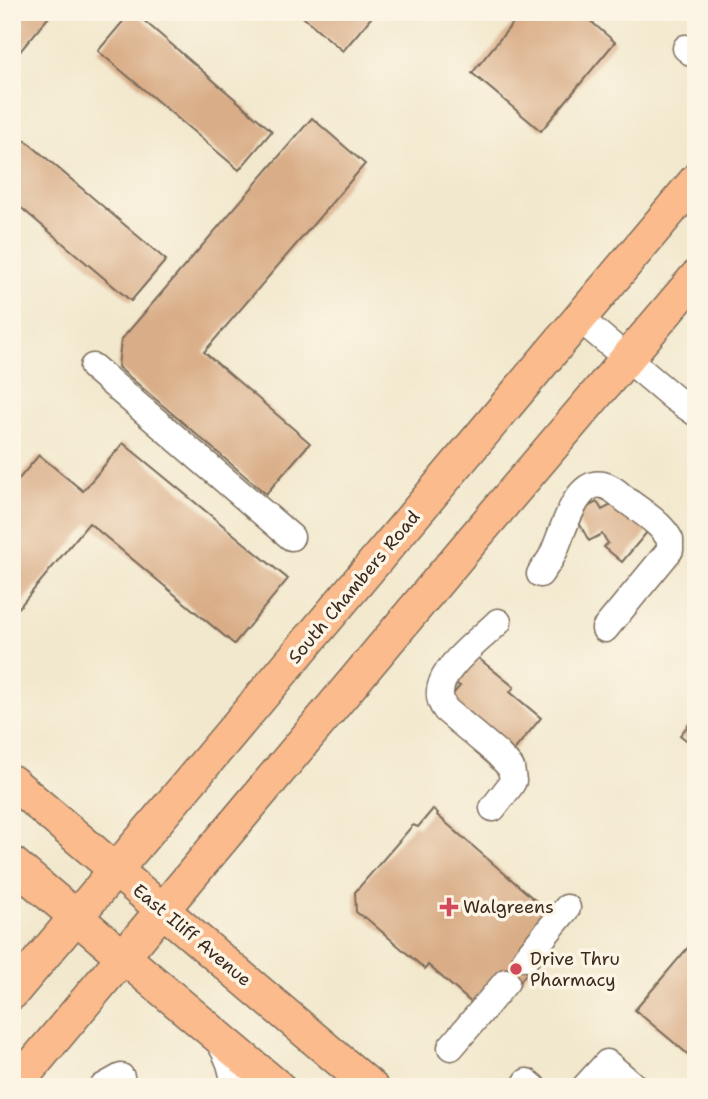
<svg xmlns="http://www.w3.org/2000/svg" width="708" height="1099" viewBox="0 0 708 1099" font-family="'Shantell Sans',sans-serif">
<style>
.building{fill:#d9ad87}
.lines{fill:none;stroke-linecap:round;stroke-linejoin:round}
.minor-casing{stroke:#7b6c5b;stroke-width:29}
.major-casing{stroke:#7b6c5b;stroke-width:36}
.minor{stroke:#fff;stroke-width:26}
.major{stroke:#fbbb8c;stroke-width:33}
.poi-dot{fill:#d1495b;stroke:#fcf5e5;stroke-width:2.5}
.labels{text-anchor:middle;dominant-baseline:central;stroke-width:7;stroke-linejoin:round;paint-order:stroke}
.street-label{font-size:18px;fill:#3b2a1e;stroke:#fcf5e5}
.poi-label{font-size:18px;fill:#3b2a1e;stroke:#fcf5e5;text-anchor:start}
</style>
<rect width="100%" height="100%" fill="#fcf5e5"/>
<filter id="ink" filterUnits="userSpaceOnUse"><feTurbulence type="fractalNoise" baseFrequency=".0143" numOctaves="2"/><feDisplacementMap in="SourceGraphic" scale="14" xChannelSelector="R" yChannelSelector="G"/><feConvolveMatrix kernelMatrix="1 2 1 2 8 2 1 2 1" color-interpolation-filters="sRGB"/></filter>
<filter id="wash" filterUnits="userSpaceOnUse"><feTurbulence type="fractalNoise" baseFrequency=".00686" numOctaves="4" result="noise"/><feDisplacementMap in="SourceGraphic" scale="28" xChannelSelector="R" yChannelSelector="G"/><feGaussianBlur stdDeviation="1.57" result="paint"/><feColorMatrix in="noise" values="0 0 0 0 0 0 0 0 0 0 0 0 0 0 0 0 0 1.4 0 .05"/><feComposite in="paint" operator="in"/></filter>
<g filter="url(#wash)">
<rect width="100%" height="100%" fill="#f2e8cd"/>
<g id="blocks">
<g class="building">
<path d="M12,12H53L12,61Z"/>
<path d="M131,12H134L272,131L239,170L98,51Z"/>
<path d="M297,12H376L343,51Z"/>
<path d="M522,12H580L615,42L541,131L472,73Z"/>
<path d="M312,118L365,164L204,352L310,443L266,494L118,367L121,340Z"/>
<path d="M25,140L166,260L131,301L12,200V155Z"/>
<path d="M123,443L288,579L234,644L89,523L12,616V487L39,455L83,491Z"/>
<path d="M597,502L602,510L615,503L648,531L622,562L604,547L608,543L602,534L589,541L574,514Z"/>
<path d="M477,657L514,687L510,692L541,718L511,754L447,701L460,686L455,683Z"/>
<path d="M696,716V748L680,735Z"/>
<path d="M433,809L438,813L437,815L550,913L534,965L514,988L474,1005L428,965L425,969L365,917L364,918L356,912L355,892L413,825L418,827Z"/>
<path d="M696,938V1061L635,1010Z"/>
</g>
</g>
</g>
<g filter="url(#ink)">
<use href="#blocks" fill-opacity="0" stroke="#7b6c5b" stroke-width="2"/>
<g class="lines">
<defs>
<g id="minor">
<path d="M686,48L696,56"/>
<path d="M579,318L674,398L696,413"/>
<path d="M93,367L291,537"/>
<path d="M540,574C544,568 549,562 552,556C562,537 574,479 603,485C612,487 619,494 626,500C641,511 662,524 670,540V550L605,629"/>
<path d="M493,808L510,786L513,781L511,768L497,753L446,710C421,679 480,641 498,622"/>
<path d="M526,958L567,908"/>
<path d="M218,1040C228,1055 234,1069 234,1087"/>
<path d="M451,1047L506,982"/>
<path d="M527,1082L533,1087"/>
<path d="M103,1087L121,1077"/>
<path d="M585,1087L607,1063L635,1087"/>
</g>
<g id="major">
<path d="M12,782L371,1087"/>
<path d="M12,863L278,1087"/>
<path d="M12,993L696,180"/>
<path d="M14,1087L474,538L696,277"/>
</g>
</defs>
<use href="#minor" class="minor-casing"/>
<use href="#major" class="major-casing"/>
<use href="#minor" class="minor"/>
<use href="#major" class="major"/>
</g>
</g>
<g class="poi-dot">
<path d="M445.5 896.5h7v7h7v7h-7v7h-7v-7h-7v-7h7z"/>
<circle cx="516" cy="969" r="7"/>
</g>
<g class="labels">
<g class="street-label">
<text transform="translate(354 587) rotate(-50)">South Chambers Road</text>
<text transform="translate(192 935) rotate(40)">East Iliff Avenue</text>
</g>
<g class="poi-label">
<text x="463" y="907">Walgreens</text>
<text x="530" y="959">Drive Thru<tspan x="530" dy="21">Pharmacy</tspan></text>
</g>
</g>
<rect width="708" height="1099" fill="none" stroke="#fcf5e5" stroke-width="42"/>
</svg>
